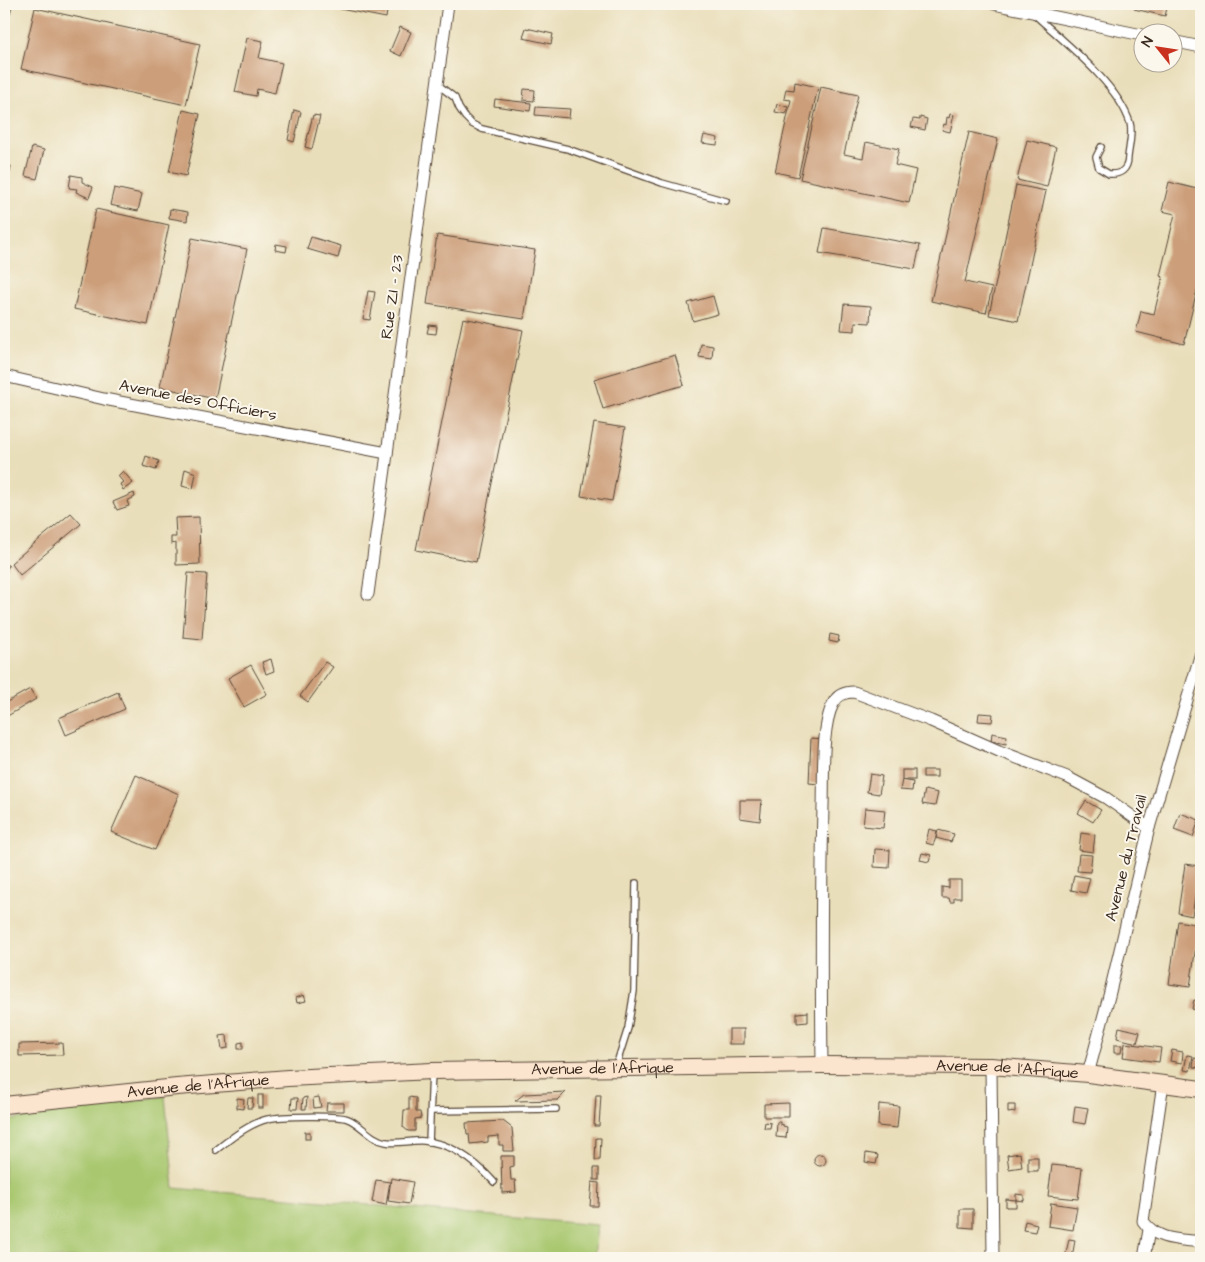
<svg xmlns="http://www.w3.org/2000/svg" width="1205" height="1262" viewBox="0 0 1205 1262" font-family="'Architects Daughter',sans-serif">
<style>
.green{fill:#a8c76e;stroke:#727846}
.building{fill:#cc9e79}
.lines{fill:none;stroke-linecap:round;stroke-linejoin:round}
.lane-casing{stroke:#554535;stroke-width:8}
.street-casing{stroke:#554535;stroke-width:13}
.secondary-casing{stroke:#554535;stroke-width:18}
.lane{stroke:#fff;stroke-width:5.5}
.street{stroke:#fff;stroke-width:11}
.secondary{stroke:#fce5cf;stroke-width:16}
.labels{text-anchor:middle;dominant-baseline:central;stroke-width:4;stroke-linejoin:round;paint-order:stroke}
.street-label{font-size:16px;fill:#3b2a1e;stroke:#fbf7ec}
</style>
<rect width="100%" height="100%" fill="#fbf7ec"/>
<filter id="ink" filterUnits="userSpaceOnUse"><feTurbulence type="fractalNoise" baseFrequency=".02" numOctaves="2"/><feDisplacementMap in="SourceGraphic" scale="10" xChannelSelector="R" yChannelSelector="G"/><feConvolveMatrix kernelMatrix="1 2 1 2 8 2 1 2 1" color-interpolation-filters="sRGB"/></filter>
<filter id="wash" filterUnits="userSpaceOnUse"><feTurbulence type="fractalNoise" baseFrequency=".0096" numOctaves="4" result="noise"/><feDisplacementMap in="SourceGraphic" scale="20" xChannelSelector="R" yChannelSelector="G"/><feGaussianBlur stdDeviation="1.12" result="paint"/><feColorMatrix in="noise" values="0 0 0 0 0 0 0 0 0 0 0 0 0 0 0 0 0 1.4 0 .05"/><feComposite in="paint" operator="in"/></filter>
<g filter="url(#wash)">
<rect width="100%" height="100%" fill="#e9deba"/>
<path class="green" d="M165,1096L174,1188L597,1225L594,1258H4V1121Z"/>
<g id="blocks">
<g class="building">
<path d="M341,4H388L386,18L340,9Z"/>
<path d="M1135,4H1168L1165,16L1134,9Z"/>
<path d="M35,8L200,44L186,105L21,69Z"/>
<path d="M400,27L411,32L401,56L390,51Z"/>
<path d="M526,28L553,34L551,44L523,38Z"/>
<path d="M247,38L263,41L259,58L282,63L275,93L257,89L256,96L235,92Z"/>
<path d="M795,82L818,87L798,177L775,172L791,100L784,99L786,89L794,90Z"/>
<path d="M821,87L858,95L844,154L863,158L866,142L899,149L895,165L916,170L909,203L800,179Z"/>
<path d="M524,89L535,90L534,101L523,100Z"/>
<path d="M495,99L531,103L530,111L494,106Z"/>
<path d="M777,104L788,107L786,114L775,112Z"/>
<path d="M536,107L570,109L569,118L535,115Z"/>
<path d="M183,110L200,114L186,176L169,172Z"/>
<path d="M294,110L301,112L294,142L288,140Z"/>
<path d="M950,114L954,115L950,132L942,130L944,124L946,125L947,117L949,118Z"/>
<path d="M313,115L320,116L312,149L305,147Z"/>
<path d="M920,117L927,119L925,130L911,127L913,119L920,120Z"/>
<path d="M969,132L998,139L965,282L992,288L986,313L931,301Z"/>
<path d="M704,135L718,138L717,145L702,143Z"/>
<path d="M1027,140L1056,147L1047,187L1017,180Z"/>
<path d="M32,147L44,150L37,179L25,176Z"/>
<path d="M4,164L11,166L9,175L4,174Z"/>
<path d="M71,175L82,177V182L93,187L89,198L76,192L77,189L69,188Z"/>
<path d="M1169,182L1201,190V274L1184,344L1136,332L1141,311L1154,314L1163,277L1160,276L1175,214L1162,211Z"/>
<path d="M1016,185L1046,191L1018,321L989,315Z"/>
<path d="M114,188L142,194L138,211L110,205Z"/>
<path d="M96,209L169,225L148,325L74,309Z"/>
<path d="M170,209L188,212L187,221L169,218Z"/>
<path d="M824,228L920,245L915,269L819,253Z"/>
<path d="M437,235L535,250L524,319L427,304Z"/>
<path d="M311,237L341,246L338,258L307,249Z"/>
<path d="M192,238L247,249L215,399L160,387Z"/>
<path d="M276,244L287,246L286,252L275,250Z"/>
<path d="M368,291L375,292L370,320L363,319Z"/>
<path d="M713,296L718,314L693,321L688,303Z"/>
<path d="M844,304L871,306L870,323L855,322V331L841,330Z"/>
<path d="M463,318L523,330L476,562L416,550Z"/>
<path d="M429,325L437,326L436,334L427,333Z"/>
<path d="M701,344L713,346L712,359L699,357Z"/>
<path d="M675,355L684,385L603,409L594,379Z"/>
<path d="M594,423L625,428L612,501L581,496Z"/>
<path d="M146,456L159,461L156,470L143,466Z"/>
<path d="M185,469L196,473L193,489L182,486Z"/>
<path d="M123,471L133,483L123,490L120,484L123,482L118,476Z"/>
<path d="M134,493L135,497L127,501L129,506L117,510L113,502Z"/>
<path d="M71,513L81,524L20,575L11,563Z"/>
<path d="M199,517L200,564L176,565V543L171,544V537H176L175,518Z"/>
<path d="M4,563L9,566L4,573Z"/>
<path d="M188,573L207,574L202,639L183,637Z"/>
<path d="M830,634L839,636L838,643L829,641Z"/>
<path d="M271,659L274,671L266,674L262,662Z"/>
<path d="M325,662L333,667L308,702L300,696Z"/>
<path d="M251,665L267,694L244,707L228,678Z"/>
<path d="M30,689L36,699L4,718V701L5,703Z"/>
<path d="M118,692L125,709L66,735L59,718Z"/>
<path d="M979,713L993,714L992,722L978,721Z"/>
<path d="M992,733L1007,736L1006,744L991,741Z"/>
<path d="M811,738L823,739L818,784L809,783Z"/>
<path d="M1201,763V776L1196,773Z"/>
<rect x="902" y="770" width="13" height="10"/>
<rect x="923" y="770" width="14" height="7"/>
<path d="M870,774L882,776L879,794L867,792Z"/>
<path d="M136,775L179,794L155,850L111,832Z"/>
<path d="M902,780L913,782L912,791L900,790Z"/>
<path d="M925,790L938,793L935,806L922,804Z"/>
<path d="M740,800H762L760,821L740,818Z"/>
<path d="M1086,801L1101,810L1093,822L1078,813Z"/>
<path d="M865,808L885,810L883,828L863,826Z"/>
<path d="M1180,813L1199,820L1193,837L1174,830Z"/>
<path d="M929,829L937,831L936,838L938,830L954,834L951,842L936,838L933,845L926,843Z"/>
<path d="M1081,833L1095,835L1093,852L1079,850Z"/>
<path d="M875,849L890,850L889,868L874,867Z"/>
<path d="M922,853L931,855L929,862L920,860Z"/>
<path d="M1079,854L1092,855L1090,872L1077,871Z"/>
<path d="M1185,864L1200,866L1192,916L1178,913Z"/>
<path d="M1074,875L1090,878L1086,893L1071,890Z"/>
<path d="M949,880H961V898H954V902H950L949,898H942V887L949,888Z"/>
<path d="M1178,921L1199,925L1190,987L1169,984Z"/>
<path d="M304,995L306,1001L297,1003L296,998Z"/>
<path d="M1194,1000L1201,1001V1011L1192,1009Z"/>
<path d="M808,1012V1022L797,1023V1013Z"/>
<path d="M1119,1027L1140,1032L1137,1043L1117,1038Z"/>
<rect x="729" y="1029" width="15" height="15"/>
<path d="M227,1035L228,1048L222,1049L220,1036Z"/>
<path d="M243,1042V1049H238V1043Z"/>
<path d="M62,1043L63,1055L19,1056V1044Z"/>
<path d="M1125,1043L1161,1048L1159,1062L1123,1057Z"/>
<path d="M1114,1045H1122L1121,1053H1114Z"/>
<path d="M1172,1050L1183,1052L1182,1063L1170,1061Z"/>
<path d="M1187,1055L1193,1056L1190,1071L1184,1070Z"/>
<path d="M1194,1058L1201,1059V1068L1193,1067Z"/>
<path d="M566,1092L558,1100L515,1101L524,1094Z"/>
<rect x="258" y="1095" width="5" height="13"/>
<path d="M596,1095H601L599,1126H594Z"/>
<path d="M307,1097L306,1109H302L303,1098Z"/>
<path d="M319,1097L321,1107L314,1108L313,1098Z"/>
<path d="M409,1097L416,1098V1112H420L421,1118L415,1119V1131H408L403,1127L404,1110H409Z"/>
<path d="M237,1098L244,1099L243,1109L237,1108Z"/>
<path d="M248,1098H253L252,1108H247Z"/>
<path d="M292,1098H298L297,1109H291Z"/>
<path d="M327,1103H344V1111H326Z"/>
<path d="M789,1103V1117H764V1104Z"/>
<path d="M879,1104L899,1106L897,1128L878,1126Z"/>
<path d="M1008,1105H1015V1112L1008,1113Z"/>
<path d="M1075,1106L1088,1108L1085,1124L1073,1122Z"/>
<path d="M503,1121L512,1128L514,1151H503V1145H499V1136L488,1137V1142L470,1144L469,1134H467L466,1123Z"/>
<path d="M765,1122L771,1123L770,1128H764Z"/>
<path d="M777,1122H780V1125L783,1124V1126L787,1127L786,1138L776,1137Z"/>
<rect x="305" y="1132" width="5" height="7"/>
<path d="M596,1138H601L600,1160H595Z"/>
<path d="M866,1153L878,1155L876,1164L865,1162Z"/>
<path d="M1020,1153L1022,1167L1009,1169L1007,1155Z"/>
<circle cx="820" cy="1160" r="6"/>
<path d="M501,1156H514V1166L510,1167L511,1180H515L516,1192L502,1193Z"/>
<rect x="1028" y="1157" width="10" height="14"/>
<path d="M1052,1165L1082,1168L1078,1199L1048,1196Z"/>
<rect x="594" y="1168" width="5" height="12"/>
<path d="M391,1178L413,1182L409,1204L388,1201Z"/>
<path d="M376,1180L390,1182L386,1205L372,1202Z"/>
<path d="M592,1182L599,1183L598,1206H590Z"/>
<path d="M1016,1194L1024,1195V1201L1016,1200Z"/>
<path d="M1006,1199L1016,1200V1207H1006Z"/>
<path d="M1051,1203L1077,1207L1073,1230L1048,1226Z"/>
<path d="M960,1209H973V1228L960,1227Z"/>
<path d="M1025,1221L1037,1224L1035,1232L1023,1230Z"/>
<path d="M1069,1239L1075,1240L1072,1258H1065Z"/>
</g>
</g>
</g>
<g filter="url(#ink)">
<use href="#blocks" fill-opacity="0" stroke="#554535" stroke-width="1"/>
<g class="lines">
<defs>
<g id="lane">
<path d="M1035,15C1064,42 1118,84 1130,123C1133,132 1129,147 1128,157C1128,169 1121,175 1109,174L1099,168L1096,157L1101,147"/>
<path d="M437,84L455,98L459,108L465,117L472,124L482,129L568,149L662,183L726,201"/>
<path d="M616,1066L628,1028L634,991L636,883"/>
<path d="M431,1111L556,1109"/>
<path d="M429,1142L432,1071"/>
<path d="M216,1150C230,1139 250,1123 268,1119C279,1116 338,1115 348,1119C361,1124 371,1140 386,1142C398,1144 412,1140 424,1141C452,1143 476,1162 494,1182"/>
</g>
<g id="street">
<path d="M994,4L1142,35"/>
<path d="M4,13L6,4"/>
<path d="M1172,41L1201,47"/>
<path d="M4,376L104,399L387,453"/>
<path d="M368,594L448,4"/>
<path d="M822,1065C821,978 821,892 823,806C824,779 821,727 833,704C837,695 844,692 854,692L931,721L999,751L1067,777L1106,798L1149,828"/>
<path d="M991,1066L993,1258"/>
<path d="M1088,1074L1109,996L1149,828L1201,653"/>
<path d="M1163,1083L1143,1221C1157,1241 1179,1239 1201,1242"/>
<path d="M1144,1258L1149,1230"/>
</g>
<g id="secondary">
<path id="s1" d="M4,1105L177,1087L288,1078L432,1071L822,1065L991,1066L1088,1074L1201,1089"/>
</g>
</defs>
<use href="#lane" class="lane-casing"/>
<use href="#street" class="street-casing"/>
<use href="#secondary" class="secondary-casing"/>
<use href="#lane" class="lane"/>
<use href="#street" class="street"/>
<use href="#secondary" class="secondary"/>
</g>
</g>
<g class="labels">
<g class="street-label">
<text transform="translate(392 297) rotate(-82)">Rue ZI - 23</text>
<text transform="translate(198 400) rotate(11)">Avenue des Officiers</text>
<text transform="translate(1126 858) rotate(-76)">Avenue du Travail</text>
<text stroke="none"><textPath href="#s1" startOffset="600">Avenue de l'Afrique</textPath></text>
<text stroke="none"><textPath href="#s1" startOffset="1005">Avenue de l'Afrique</textPath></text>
<text stroke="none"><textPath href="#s1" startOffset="195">Avenue de l'Afrique</textPath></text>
</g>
</g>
<rect width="1205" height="1262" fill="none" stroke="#fbf7ec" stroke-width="20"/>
<g transform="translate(1158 48) rotate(300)"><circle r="24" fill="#fbf7ec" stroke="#aea59a"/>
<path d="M0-4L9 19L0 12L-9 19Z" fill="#c8321e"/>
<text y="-8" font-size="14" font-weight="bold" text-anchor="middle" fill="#3b2a1e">N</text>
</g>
</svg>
